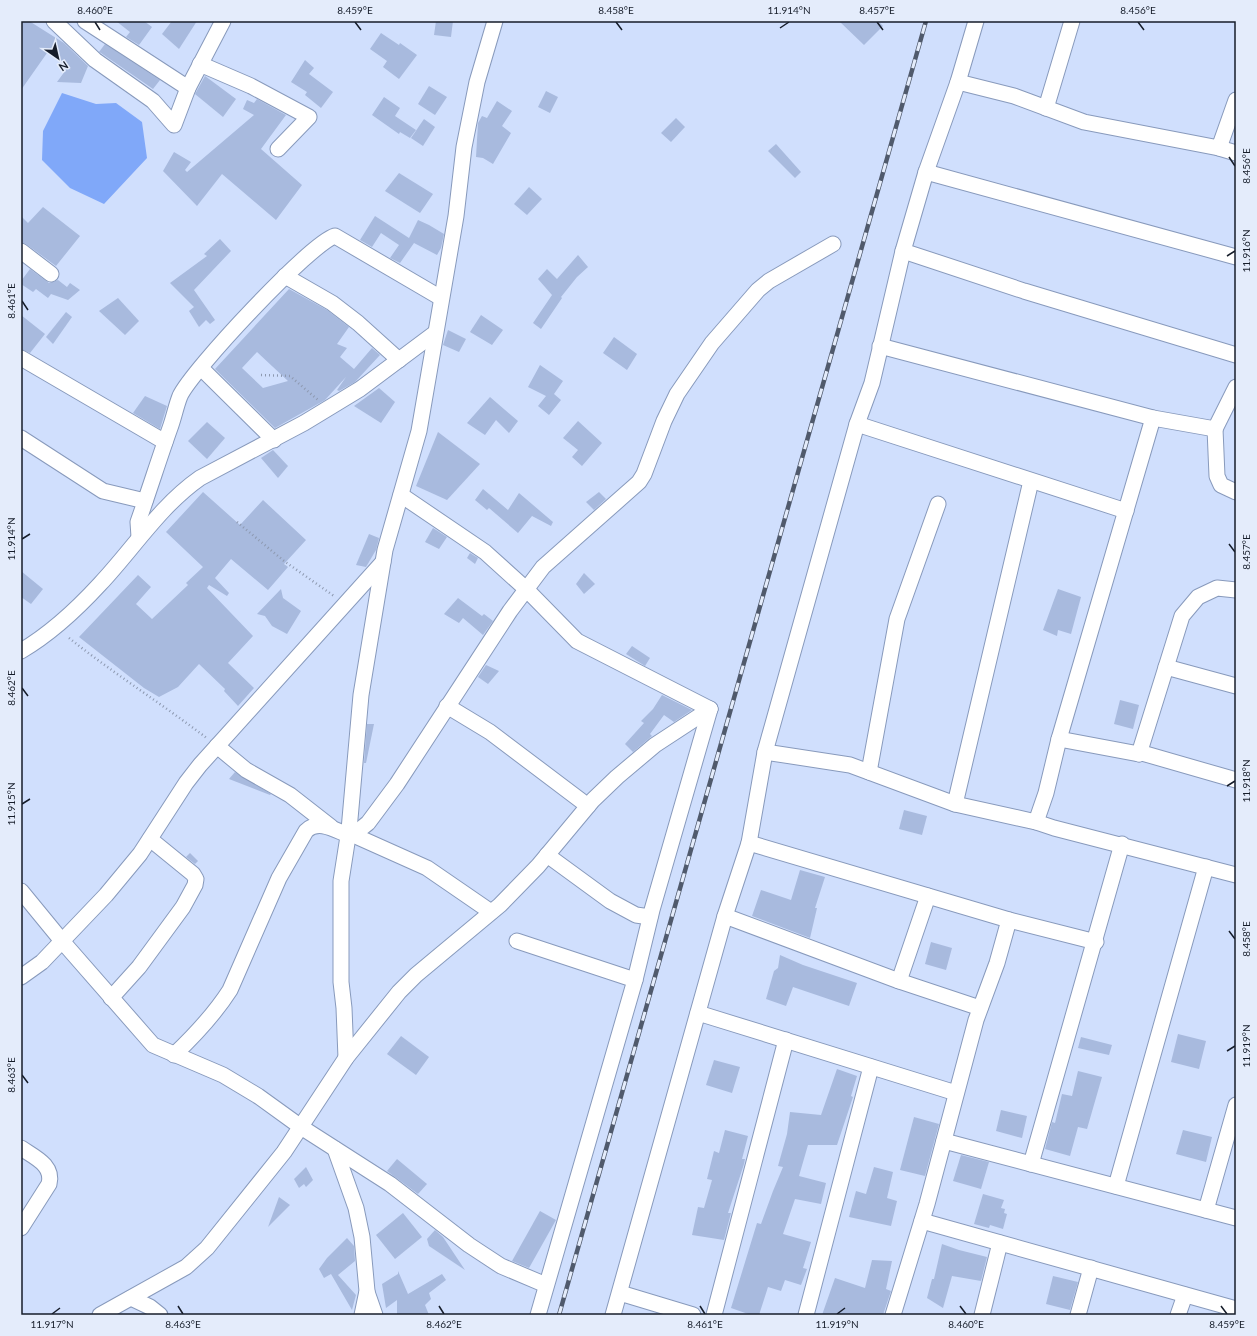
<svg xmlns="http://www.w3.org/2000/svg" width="1257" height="1336" viewBox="0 0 1257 1336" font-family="Lato,sans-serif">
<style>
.water{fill:#80a8f9}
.building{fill:#a8bade;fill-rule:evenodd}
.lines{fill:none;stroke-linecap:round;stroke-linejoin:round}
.minor-casing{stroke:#889abc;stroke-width:17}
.path{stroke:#8d99b0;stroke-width:2.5;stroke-dasharray:1 3;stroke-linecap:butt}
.minor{stroke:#fff;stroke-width:15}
.rail-casing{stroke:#505a6c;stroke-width:4.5}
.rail{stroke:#e4ecfb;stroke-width:3;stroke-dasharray:9;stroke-linecap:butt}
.ticks{fill:none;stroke:#161d2a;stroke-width:1.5}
.neatline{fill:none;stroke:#161d2a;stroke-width:1.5}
.ticks-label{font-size:10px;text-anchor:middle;fill:#161d2a}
</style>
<rect width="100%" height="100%" fill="#d0dffd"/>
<path class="water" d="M62,93L96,104L116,103L142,122L147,158L104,204L70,188L42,160L43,131Z"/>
<g class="building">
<path d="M21,21H29L64,43L88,66L81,83L57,82L68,67L47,53L21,90Z"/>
<path d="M116,21H144L152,27L139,45L126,37L130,32Z"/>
<path d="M172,21H197L179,49L162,34Z"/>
<path d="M436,21H453L451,37L434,35Z"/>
<path d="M839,21H878L883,26L864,45Z"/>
<path d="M381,33L399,45L400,43L417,55L399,79L383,67L387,61L370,49Z"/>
<path d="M105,44L160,80L153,89L101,53L99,52Z"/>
<path d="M305,60L314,68L309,74L333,92L321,108L305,95L307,92L291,82Z"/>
<path d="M205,76L236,99L223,117L195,94Z"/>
<path d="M429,86L447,97L435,115L418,104Z"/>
<path d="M546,91L558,97L550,113L538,107Z"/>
<path d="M384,97L400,108L395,116L416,130L410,138L400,132L399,134L372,115Z"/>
<path d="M257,99L286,115L261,149L302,185L276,220L222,174L197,206L163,171L174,152L191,162L185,170L187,172L254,115L243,109L247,100L254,103Z"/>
<path d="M497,101L512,111L502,126L511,133L493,164L483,158L476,157L478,123L482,116L487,118Z"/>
<path d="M676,118L685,127L671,142L661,133Z"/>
<path d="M424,119L435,127L423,146L411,138Z"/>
<path d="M776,144L801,172L795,178L768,151Z"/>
<path d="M399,173L433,194L420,213L385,191Z"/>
<path d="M529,187L542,199L527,215L514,204Z"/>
<path d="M43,207L80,236L56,266L26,244L21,242V216L28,223Z"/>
<path d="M375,216L409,238L418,220L429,225L444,234L441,248L437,255L414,243L400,263L390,258L399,245L381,233L372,247L360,240Z"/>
<path d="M220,239L231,251L194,290L215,320L210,324L206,320L199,327L189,311L194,307L170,283L207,256L204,254Z"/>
<path d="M578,255L588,267L577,277L561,297L562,298L541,329L533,323L552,295L538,279L547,269L557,279Z"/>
<path d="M30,269L49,283L58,280L67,287L70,283L80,290L68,300L51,294L48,298L36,289L33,292L21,284V281Z"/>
<path d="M289,289L327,310L349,327L337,344L347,348L340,357L354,369L372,348L380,355L355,382L339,391L337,390L346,377L325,400L275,428L215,369ZM257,352L288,381L263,388L242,368Z"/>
<path d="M118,298L139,321L125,335L99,311Z"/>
<path d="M66,312L72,317L53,344L46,337Z"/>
<path d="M21,315L45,334L30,353L21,349Z"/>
<path d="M481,315L503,330L492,345L470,332Z"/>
<path d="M448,330L466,339L459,352L443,345Z"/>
<path d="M614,337L637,354L627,370L603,353Z"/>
<path d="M540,365L563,381L554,394L561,400L549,415L538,406L546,396L528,387Z"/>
<path d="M379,388L395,402L381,423L354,406Z"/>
<path d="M145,396L167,406L160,429L133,413Z"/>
<path d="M490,397L518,421L509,433L496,420L485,435L467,423Z"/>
<path d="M578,421L602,443L582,466L572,457L578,450L563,438Z"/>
<path d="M207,422L225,438L207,459L188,441Z"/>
<path d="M438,432L480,464L447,500L416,486Z"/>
<path d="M273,450L288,466L278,478L261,458Z"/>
<path d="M483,489L508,510L519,493L553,522L551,526L532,516L518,533L489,508L487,510L475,500Z"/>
<path d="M203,492L240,525L263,500L306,540L284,564L288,567L268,590L231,559L215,578L229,593L227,596L209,585L207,588L253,636L228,663L254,688L238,706L224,691L225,689L199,664L178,687L159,697L144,688L79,637L138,575L151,587L136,604L152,619L188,585L186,583L203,567L166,532Z"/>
<path d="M599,492L606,499L594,510L586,502Z"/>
<path d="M433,528L447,537L439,549L425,542Z"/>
<path d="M369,534L379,538L376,550L366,567L356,565Z"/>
<path d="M470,553L478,558L475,564L467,558Z"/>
<path d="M21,571L43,589L31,604L21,597Z"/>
<path d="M584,573L595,584L584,594L576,584Z"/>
<path d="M281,589L283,598L301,611L287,634L272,626L265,616L257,614Z"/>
<path d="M1058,589L1081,597L1071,634L1058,630L1057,636L1043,630Z"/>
<path d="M458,598L482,616L484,614L493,621L483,635L463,618L459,623L444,614Z"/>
<path d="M632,646L650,658L645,666L626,654Z"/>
<path d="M486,665L499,671L488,684L478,677Z"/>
<path d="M662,695L692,710L674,722L664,715L650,734L652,736L633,752L625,744L644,723L641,721L653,709Z"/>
<path d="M1120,700L1139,705L1133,729L1114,724Z"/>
<path d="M367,724H374L366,763H364Z"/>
<path d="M235,772L271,794L270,795L229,779Z"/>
<path d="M904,810L927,816L922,835L899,829Z"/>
<path d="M190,853L198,861L195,864L186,857Z"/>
<path d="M800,870L825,877L815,908H817L810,938L752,916L761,890L791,900Z"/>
<path d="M931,942L952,948L946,970L925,964Z"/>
<path d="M780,955L803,965L857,983L849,1006L793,987L786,1006L766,999L774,971L778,968Z"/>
<path d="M1178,1034L1206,1041L1199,1069L1171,1062Z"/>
<path d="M401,1036L429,1057L416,1075L387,1054Z"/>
<path d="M1081,1037L1112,1045L1109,1055L1078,1048Z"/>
<path d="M714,1060L740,1067L732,1093L706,1085Z"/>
<path d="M837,1069L857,1076L851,1096L853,1097L837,1145H808L799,1176L826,1183L821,1204L795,1199L783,1234L811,1242L803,1268L807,1269L801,1285L785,1280L781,1291L768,1287L759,1315H751L731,1308L757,1223L761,1224L773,1191L783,1167L778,1166L787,1134L790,1112L821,1115Z"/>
<path d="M1078,1071L1102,1077L1087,1129L1078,1127L1070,1156L1045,1149L1052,1122L1055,1123L1062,1094L1072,1096Z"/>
<path d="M1001,1110L1027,1116L1022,1138L996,1131Z"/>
<path d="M914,1117L939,1124L925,1176L900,1170Z"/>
<path d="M725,1130L748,1136L742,1159H745L744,1164L728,1213H731L724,1240L692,1235L698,1207L704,1208L712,1180L707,1179L714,1151L719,1153Z"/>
<path d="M1183,1130L1212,1137L1206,1162L1176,1154Z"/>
<path d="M961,1155L989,1162L981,1189L953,1181Z"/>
<path d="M397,1159L427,1184L418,1194L387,1171Z"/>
<path d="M306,1167L313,1180L306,1187L304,1184L299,1188L294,1179Z"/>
<path d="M874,1167L893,1172L887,1198L897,1201L891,1226L849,1217L856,1191L866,1194Z"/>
<path d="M983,1194L1004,1200L1001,1208L1005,1209L1004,1213L1007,1214L1003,1229L990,1225L989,1228L974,1224Z"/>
<path d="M279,1197L290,1205L268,1227Z"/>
<path d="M540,1211L556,1220L529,1268L512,1261Z"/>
<path d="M403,1213L422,1237L395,1259L376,1235Z"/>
<path d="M435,1230L443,1237L465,1270L429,1246L427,1239Z"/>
<path d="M347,1238L354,1246L355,1261L338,1275L356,1295L352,1310L331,1274L324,1278L319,1269L327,1258Z"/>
<path d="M942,1244L959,1250L987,1257L981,1281L952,1276L943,1308L927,1298L932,1279H934Z"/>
<path d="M872,1260L892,1261L886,1289L891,1291L883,1315H822L835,1278L865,1288Z"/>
<path d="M398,1271L408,1294L442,1274L446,1280L429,1293L431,1299L425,1305L429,1315H397V1300L386,1308L382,1284L398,1274Z"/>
<path d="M1053,1276L1078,1282L1070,1310L1046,1304Z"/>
</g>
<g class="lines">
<defs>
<g id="minor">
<path d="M54,21L95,60L153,101L174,125L188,88"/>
<path d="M85,21L188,88L223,21"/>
<path d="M200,64L251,86L309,117L278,149"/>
<path d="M958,82L1014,96L1084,122L1219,148L1236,100"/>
<path d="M1046,108L1072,21"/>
<path d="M1219,148L1236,153"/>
<path d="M926,172L1236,257"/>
<path d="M21,251L51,274"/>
<path d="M903,251L1024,291L1236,355"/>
<path d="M285,276L332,303L358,323L399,360"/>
<path d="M880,346L1153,418"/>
<path d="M21,358L165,442"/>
<path d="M201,368L274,440"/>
<path d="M857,424L1126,511"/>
<path d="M1215,429L1217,476L1221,485L1236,492"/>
<path d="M21,438L103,491L145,501"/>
<path d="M401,495L485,552L526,589L577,641L710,709"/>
<path d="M139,537L138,522C149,491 159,459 170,428C174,417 176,406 180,396C192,370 311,243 335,236L441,298"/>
<path d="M21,651C50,634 77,609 100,584C133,549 160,506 200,478L304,423L360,389L435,333"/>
<path d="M1166,667L1236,686"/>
<path d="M447,706L490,732L588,806"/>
<path d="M1059,739L1139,754L1142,753L1236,780"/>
<path d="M217,746L246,770L290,795L331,827"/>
<path d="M765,752L850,765L955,804L1036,822L1054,828L1236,875"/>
<path d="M1139,754L1182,616L1198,597L1217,588L1236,590"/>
<path d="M869,772L897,619L938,504"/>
<path d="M955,804L1031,481"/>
<path d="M1036,822L1046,793L1059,739L1153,418L1215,429L1236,387"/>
<path d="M351,834L427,868L491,912"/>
<path d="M749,843L1009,920L997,963L976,1020L927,1204L893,1315"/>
<path d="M547,855L610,901L636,915L650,917"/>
<path d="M21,891L62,941L153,1045L223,1075L258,1096L301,1127L390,1184L469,1245L501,1266L546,1285"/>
<path d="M725,916L899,981L980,1008"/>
<path d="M1009,920L1096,942"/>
<path d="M517,941L635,980"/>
<path d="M21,977L42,962L106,895L140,854L186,783L200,765L383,562"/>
<path d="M899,981L928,896"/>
<path d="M111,998L139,967L183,907L195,885L196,879L193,874L150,839"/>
<path d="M698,1013L956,1093"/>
<path d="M174,1055C195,1035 214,1015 230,990L279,878L306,831C318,819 335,830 348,835L358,831L368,823L397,784L510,611L543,567L639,482L644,474L664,421L677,394L712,343L758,290L769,281L833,244"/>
<path d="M346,1058L344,1008L341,982V881L349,830L361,695L385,550L419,431L456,216L464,147L477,82L495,21"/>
<path d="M944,1141L1236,1218"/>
<path d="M21,1148C34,1157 54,1165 49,1184L21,1228"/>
<path d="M335,1149L356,1208L362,1237L367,1291L362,1315"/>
<path d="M1031,1164L1122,844"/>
<path d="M1116,1186L1206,867"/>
<path d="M1206,1210L1236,1105"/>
<path d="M922,1221L1236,1309"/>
<path d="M367,1292L375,1315"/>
<path d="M620,1293L693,1315"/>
<path d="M131,1298L150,1307L160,1315"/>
<path d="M100,1315L186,1267L207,1248L284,1152L346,1058L399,992L416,975L500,905L538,866L593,800L617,777L655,745L710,709"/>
<path d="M538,1315L635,980L652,910L710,709"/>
<path d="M613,1315L725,916L749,843L765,752L857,424L872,383L903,251L926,172L958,82L976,21"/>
<path d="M714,1315L786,1040"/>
<path d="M806,1315L871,1067"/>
<path d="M982,1315L1000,1243"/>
<path d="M1078,1315L1091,1268"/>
<path d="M1178,1315L1185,1295"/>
</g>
</defs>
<use href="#minor" class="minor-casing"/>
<g class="path">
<path d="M261,375L290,376L318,400"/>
<path d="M237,522L284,561L334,596"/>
<path d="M69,638C113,673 162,704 208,739"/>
</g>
<use href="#minor" class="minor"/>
<defs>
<path id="rail" d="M559,1315L926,21"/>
</defs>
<use href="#rail" class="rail-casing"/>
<use href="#rail" class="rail"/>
</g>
<path class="ticks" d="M95,22L100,30M355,22L361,30M616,22L622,30M877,22L883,30M1138,22L1144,30M780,28L789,22M1229,157L1235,166M1227,256L1235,251M22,301L28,310M22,539L30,534M1229,544L1235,552M22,688L28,696M1227,786L1235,781M22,804L30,799M1229,931L1235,939M1227,1051L1235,1046M22,1075L28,1083M178,1306L183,1314M439,1306L444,1314M700,1306L705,1314M960,1306L966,1314M1221,1306L1227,1314M52,1314L60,1308M837,1314L845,1308"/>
<rect width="1257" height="1336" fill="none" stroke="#e4ecfb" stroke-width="44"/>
<g transform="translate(58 58) rotate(146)" stroke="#e4ecfb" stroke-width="3" paint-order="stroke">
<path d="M0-3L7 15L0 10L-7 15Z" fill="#161d2a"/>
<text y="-6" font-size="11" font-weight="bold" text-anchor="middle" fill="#161d2a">N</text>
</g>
<rect x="22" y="22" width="1213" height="1292" class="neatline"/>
<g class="ticks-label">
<text x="95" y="14">8.460°E</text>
<text x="355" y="14">8.459°E</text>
<text x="616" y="14">8.458°E</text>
<text x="789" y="14">11.914°N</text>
<text x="877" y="14">8.457°E</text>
<text x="1138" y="14">8.456°E</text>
<text transform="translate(1246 166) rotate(-90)" y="4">8.456°E</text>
<text transform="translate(1246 251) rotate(-90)" y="4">11.916°N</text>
<text transform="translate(11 301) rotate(-90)" y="4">8.461°E</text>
<text transform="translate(11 539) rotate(-90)" y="4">11.914°N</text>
<text transform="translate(1246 552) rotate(-90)" y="4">8.457°E</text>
<text transform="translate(11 688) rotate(-90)" y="4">8.462°E</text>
<text transform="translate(1246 781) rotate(-90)" y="4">11.918°N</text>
<text transform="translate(11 804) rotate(-90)" y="4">11.915°N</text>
<text transform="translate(1246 939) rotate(-90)" y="4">8.458°E</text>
<text transform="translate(1246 1046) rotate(-90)" y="4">11.919°N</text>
<text transform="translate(11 1075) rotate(-90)" y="4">8.463°E</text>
<text x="52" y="1328">11.917°N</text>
<text x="183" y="1328">8.463°E</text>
<text x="444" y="1328">8.462°E</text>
<text x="705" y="1328">8.461°E</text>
<text x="837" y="1328">11.919°N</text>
<text x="966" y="1328">8.460°E</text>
<text x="1227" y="1328">8.459°E</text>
</g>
</svg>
